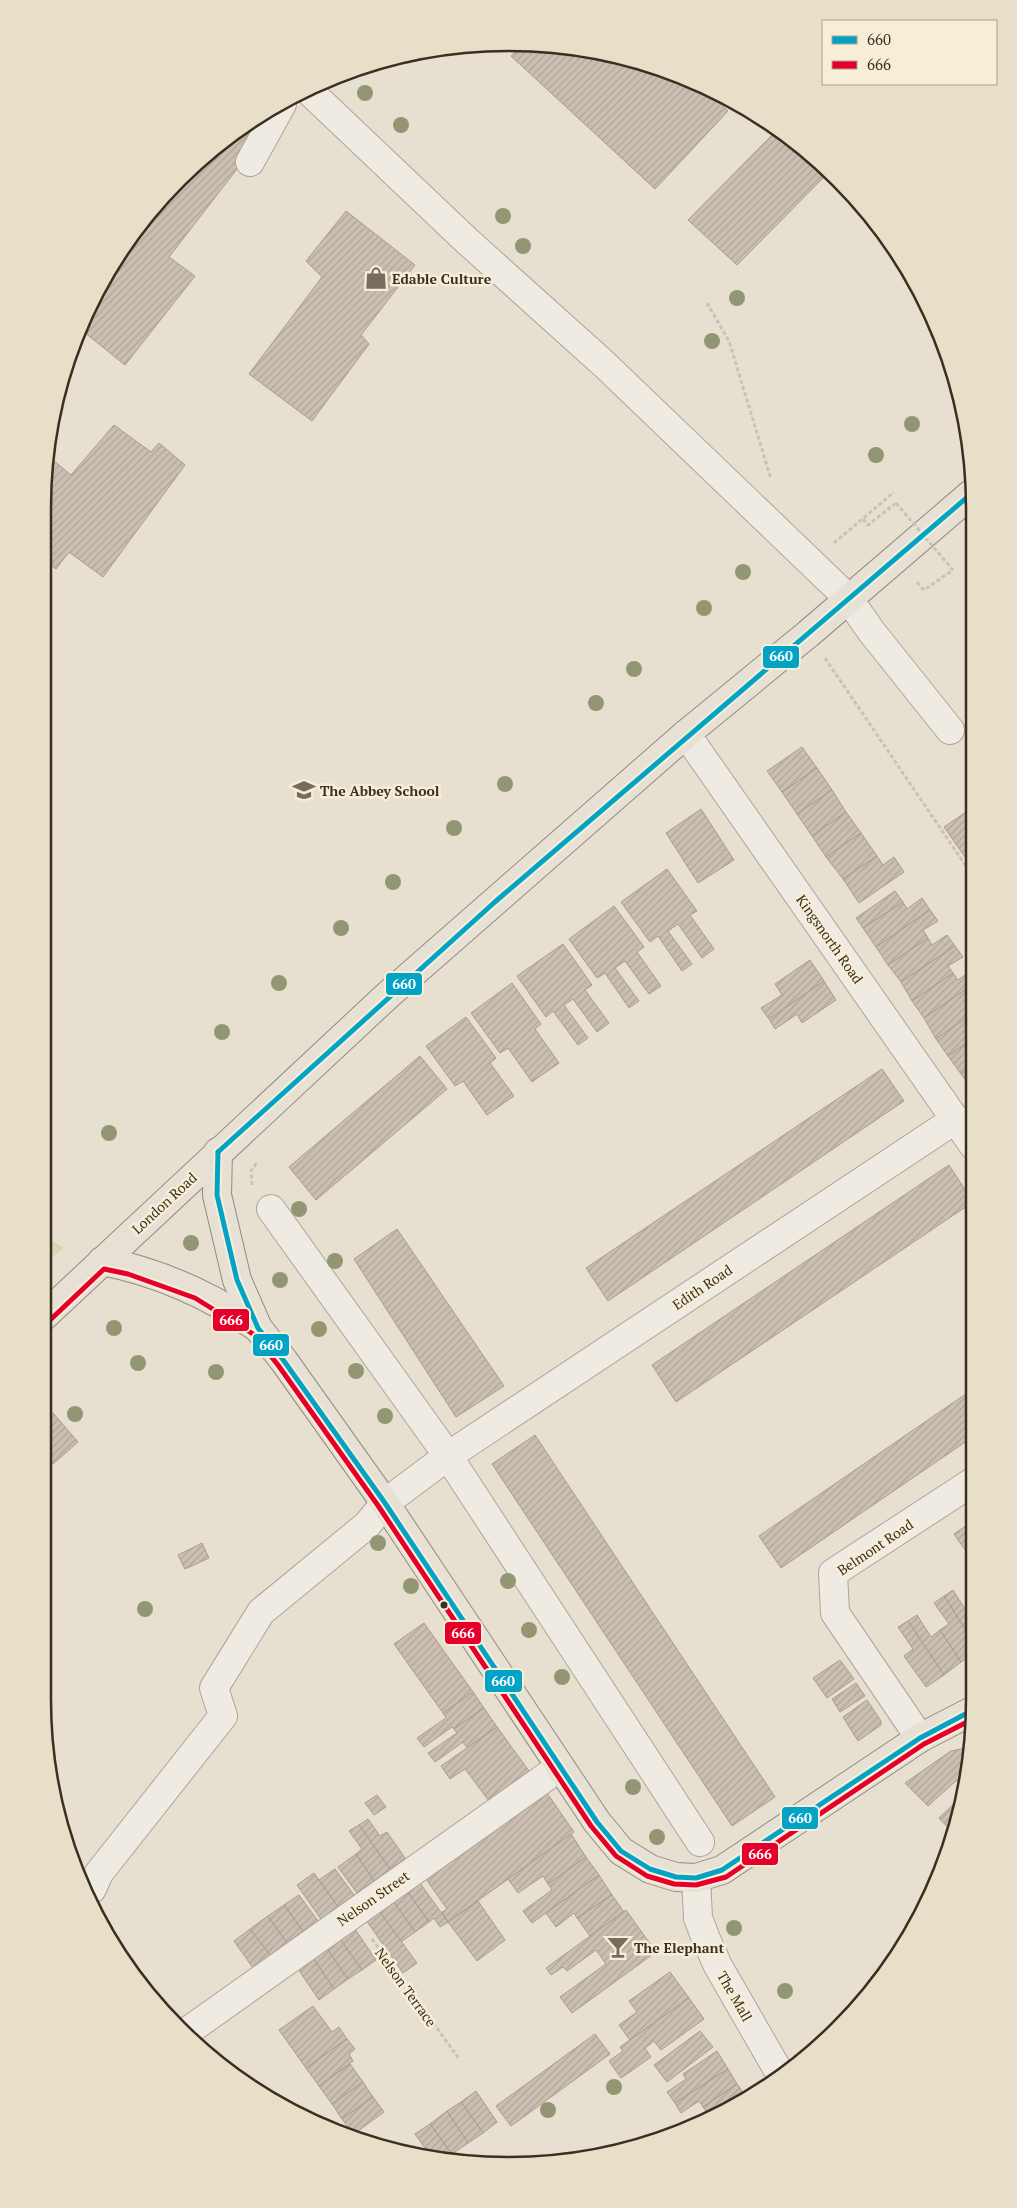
<svg xmlns="http://www.w3.org/2000/svg" width="1017" height="2208" viewBox="0 0 1017 2208" font-family="'PT Serif',serif">
<style>
.forest{fill:url(#forest-firs)}
.building{fill:url(#building-hatch);stroke:#a89c90}
.lines{fill:none;stroke-linecap:round;stroke-linejoin:round}
.minor-casing{stroke:#ada599;stroke-width:30}
.major-casing{stroke:#928b80;stroke-width:30}
.path{stroke:#c8c2b9;stroke-width:3;stroke-dasharray:4 2.5;stroke-linecap:butt}
.minor{stroke:#efebe3;stroke-width:28}
.major{stroke:#e6e1d4;stroke-width:28}
.path-bridge{stroke:#c8c2b9;stroke-width:3;stroke-dasharray:4 2.5;stroke-linecap:butt}
.bus-1-casing{stroke:#f7eed8;stroke-width:9}
.bus-2-casing{stroke:#f7eed8;stroke-width:9}
.bus-1{stroke:#03a3c5;stroke-width:5}
.bus-2{stroke:#e4002b;stroke-width:5}
.tree{fill:#929673}
.bus-dot{fill:#3d2e20;stroke:#f7eed8;stroke-width:2}
.labels{text-anchor:middle;dominant-baseline:central;stroke-width:5;stroke-linejoin:round;paint-order:stroke}
.poi-label{font-size:14px;font-weight:bold;fill:#3d2e20;stroke:#f7eed8;text-anchor:start}
.street-label{font-size:14px;fill:#3d2e20;stroke:#f7eed8}
.rim{fill:none;stroke:#3d2e20;stroke-width:2.5}
.line-badge{stroke:#f7eed8;stroke-width:2}
.badge-label{font-size:14px;text-anchor:middle;font-weight:bold;fill:#fff}
</style>
<defs>
<pattern id="forest-firs" width="22" height="20" patternUnits="userSpaceOnUse" patternTransform="scale(1.25)"><rect width="22" height="20" fill="#d6d7b3"/><path d="M5 1l3.5 6h-7zM16 11l3.5 6h-7z" fill="#b9b99a"/></pattern>
<pattern id="building-hatch" width="6" height="6" patternUnits="userSpaceOnUse" patternTransform="scale(1.25)"><rect width="6" height="6" fill="#cbbfb2"/><path d="M-1 1l2-2M0 6l6-6M5 7l2-2" fill="none" stroke="#afa499"/></pattern>
</defs>
<rect width="100%" height="100%" fill="#e7e0d1"/>
<path class="forest" d="M43,1235L64,1248L43,1264Z"/>
<g class="building">
<path d="M523,44L599,51L687,78L705,89L728,111L655,189L511,56Z"/>
<path d="M249,122L264,134L169,257L195,276L125,365L79,328L121,250L179,179Z"/>
<path d="M777,130L792,139L827,174L737,265L688,220Z"/>
<path d="M346,211L415,265L361,335L369,344L312,421L249,374L322,277L306,261Z"/>
<path d="M114,425L151,452L159,443L185,465L103,577L69,552L56,569L43,559V508L48,456L71,475Z"/>
<path d="M802,747L817,768L782,792L767,771Z"/>
<path d="M817,768L832,790L797,814L782,792Z"/>
<path d="M832,790L846,812L812,836L797,814Z"/>
<path d="M972,808V867L944,827Z"/>
<path d="M701,809L734,860L698,883L666,833Z"/>
<path d="M846,812L861,833L826,857L812,836Z"/>
<path d="M861,833L877,856L843,879L826,857Z"/>
<path d="M877,856L883,865L894,857L904,872L859,903L843,879Z"/>
<path d="M667,869L697,911L690,915L714,949L702,958L678,924L668,931L692,964L682,971L658,936L650,942L621,902Z"/>
<path d="M895,891L903,902L863,928L856,918Z"/>
<path d="M922,898L930,910L876,947L863,928L903,902L907,909Z"/>
<path d="M614,906L644,947L637,952L661,986L649,994L625,961L615,968L639,1001L629,1008L605,973L597,978L569,939Z"/>
<path d="M930,910L938,921L923,930L928,938L888,965L876,947Z"/>
<path d="M947,935L955,946L901,982L888,965L928,938L932,945Z"/>
<path d="M563,944L592,985L585,990L609,1023L597,1032L573,999L564,1005L588,1038L578,1045L553,1011L546,1017L517,976Z"/>
<path d="M955,946L963,957L948,966L953,973L912,1001L901,982Z"/>
<path d="M810,960L824,981L769,1019L761,1008L782,995L775,984Z"/>
<path d="M972,970V985L924,1018L912,1001L953,973L958,980Z"/>
<path d="M824,981L836,1000L802,1023L797,1014L775,1029L769,1019Z"/>
<path d="M512,983L541,1024L535,1029L559,1063L532,1082L508,1048L500,1053L471,1013Z"/>
<path d="M972,985V1014L936,1039L924,1018Z"/>
<path d="M972,1014V1039L948,1056L936,1039Z"/>
<path d="M466,1017L496,1058L490,1063L514,1096L487,1115L463,1081L455,1086L426,1046Z"/>
<path d="M972,1039V1066L961,1074L948,1056Z"/>
<path d="M420,1056L447,1089L316,1200L289,1167Z"/>
<path d="M972,1066L973,1090L961,1074Z"/>
<path d="M882,1069L904,1101L608,1301L586,1268Z"/>
<path d="M949,1165L973,1202L676,1402L652,1365Z"/>
<path d="M397,1229L504,1386L456,1417L354,1259Z"/>
<path d="M973,1389L974,1436L781,1568L759,1536Z"/>
<path d="M53,1413L78,1442L53,1464L43,1452V1422Z"/>
<path d="M535,1435L775,1797L732,1826L492,1464Z"/>
<path d="M974,1520V1563L954,1534Z"/>
<path d="M202,1543L209,1558L185,1569L178,1555Z"/>
<path d="M953,1590L967,1612L974,1607V1643L944,1596Z"/>
<path d="M944,1596L974,1643V1653L961,1662L940,1630L949,1624L934,1603Z"/>
<path d="M917,1615L931,1637L940,1630L961,1662L944,1675L908,1621Z"/>
<path d="M908,1621L944,1675L926,1687L904,1656L913,1649L898,1627Z"/>
<path d="M424,1623L473,1692L443,1713L394,1644Z"/>
<path d="M840,1660L854,1679L827,1698L813,1678Z"/>
<path d="M856,1683L865,1696L840,1712L832,1699Z"/>
<path d="M473,1692L484,1708L454,1729L452,1727L424,1747L417,1738L446,1718L443,1713Z"/>
<path d="M867,1700L881,1721V1725L858,1741L843,1717Z"/>
<path d="M484,1708L497,1727L467,1748L463,1742L435,1762L428,1753L457,1733L454,1729Z"/>
<path d="M497,1727L529,1771L489,1801L465,1769L450,1779L441,1766Z"/>
<path d="M970,1747L966,1781L962,1785L957,1780L928,1806L905,1783L951,1751Z"/>
<path d="M547,1793L574,1832L448,1922L442,1912L447,1909L426,1879Z"/>
<path d="M964,1794L954,1828L951,1831L939,1818Z"/>
<path d="M377,1795L386,1807L374,1815L365,1803Z"/>
<path d="M368,1819L380,1836L387,1832L405,1858L390,1869L359,1825Z"/>
<path d="M359,1825L390,1869L374,1881L356,1854L362,1849L349,1831Z"/>
<path d="M571,1834L586,1857L548,1884L543,1876L518,1893L508,1879Z"/>
<path d="M356,1854L374,1881L357,1893L338,1867Z"/>
<path d="M586,1857L599,1875L532,1923L523,1911L552,1890L548,1884Z"/>
<path d="M335,1869L354,1895L338,1907L319,1880Z"/>
<path d="M314,1873L338,1907L321,1919L297,1885Z"/>
<path d="M599,1875L612,1895L577,1918L574,1913L556,1927L546,1913Z"/>
<path d="M420,1883L448,1922L440,1927L434,1918L429,1922L407,1891Z"/>
<path d="M407,1891L429,1922L415,1932L393,1901Z"/>
<path d="M299,1895L318,1921L303,1931L284,1905Z"/>
<path d="M612,1895L624,1912L590,1936L577,1918Z"/>
<path d="M393,1901L415,1932L401,1942L379,1911Z"/>
<path d="M478,1901L505,1940L477,1961L448,1922Z"/>
<path d="M284,1905L303,1931L287,1943L268,1916Z"/>
<path d="M626,1910L656,1952L572,2013L560,1997L606,1964L596,1950L567,1971L563,1967L551,1975L546,1968Z"/>
<path d="M379,1911L417,1963L403,1973L366,1920Z"/>
<path d="M268,1916L287,1943L270,1955L250,1929Z"/>
<path d="M250,1929L270,1955L253,1968L234,1941Z"/>
<path d="M355,1929L376,1960L362,1970L340,1939Z"/>
<path d="M340,1939L362,1970L348,1979L327,1949Z"/>
<path d="M327,1949L348,1979L334,1989L313,1958Z"/>
<path d="M313,1958L334,1989L319,2000L298,1969Z"/>
<path d="M670,1972L689,1998L630,2040L619,2025L637,2012L629,2001Z"/>
<path d="M689,1998L704,2019L661,2050L654,2041L645,2048L651,2057L621,2078L609,2061L623,2051L620,2047Z"/>
<path d="M313,2006L332,2032L339,2027L347,2039L306,2068L279,2030Z"/>
<path d="M700,2031L713,2047L667,2082L654,2065Z"/>
<path d="M595,2034L610,2054L511,2126L496,2106Z"/>
<path d="M347,2039L355,2049L349,2054L353,2061L319,2086L306,2068Z"/>
<path d="M717,2051L728,2069L675,2103L667,2092L686,2079L683,2074Z"/>
<path d="M350,2064L363,2082L332,2104L319,2086Z"/>
<path d="M728,2069L737,2084L703,2107L699,2101L681,2113L675,2103Z"/>
<path d="M363,2082L373,2097L342,2119L332,2104Z"/>
<path d="M737,2084L747,2098L741,2103L709,2115L703,2107Z"/>
<path d="M476,2091L497,2122L483,2133L461,2102Z"/>
<path d="M373,2097L384,2112L355,2133L351,2131L342,2119Z"/>
<path d="M461,2102L483,2133L468,2143L447,2111Z"/>
<path d="M447,2111L468,2143L452,2154L430,2124Z"/>
<path d="M430,2124L452,2154L445,2159L432,2158L415,2134Z"/>
</g>
<g class="lines">
<defs>
<g id="minor">
<path d="M308,90L466,240L604,364L848,598L871,631L950,730"/>
<path d="M250,162L282,104"/>
<path d="M686,734L973,1145"/>
<path d="M271,1209L448,1456L700,1842"/>
<path d="M920,1738L835,1613L833,1573L974,1481"/>
<path d="M696,1878L698,1918L706,1939L718,1966L779,2072"/>
<path d="M86,1892L92,1889L99,1873L223,1716L214,1688L261,1612L367,1525L385,1503L448,1456L956,1119"/>
<path d="M188,2031L560,1767"/>
</g>
<g id="major">
<path d="M218,1152L217,1195L237,1280L258,1328L284,1361L385,1503L597,1822L621,1851L650,1869L676,1877L696,1878L722,1870L920,1738L974,1710"/>
<path d="M102,1261C159,1272 210,1295 258,1328"/>
<path d="M43,1317L388,995L686,734L808,634L971,494"/>
</g>
</defs>
<use href="#minor" class="minor-casing"/>
<use href="#major" class="major-casing"/>
<g class="path">
<path d="M707,303L729,341L771,479"/>
<path d="M863,519L868,525L896,503"/>
<path d="M834,543L894,492"/>
<path d="M917,582L924,590L953,570"/>
<path d="M825,658L972,875"/>
<path d="M252,1185L251,1171L258,1161"/>
<path d="M372,1939L460,2060"/>
</g>
<use href="#minor" class="minor"/>
<use href="#major" class="major"/>
<path class="path-bridge" d="M896,503L953,570"/>
<defs>
<g id="bus-1">
<path d="M218,1152L217,1195L237,1280L258,1328L284,1361L385,1503L597,1822L621,1851L650,1869L676,1877L696,1878L722,1870L920,1738L973,1710"/>
<path d="M218,1152L496,901L971,494"/>
</g>
<path id="bus-2" d="M48,1322L104,1269L128,1274L195,1298L253,1334L278,1365L379,1507L591,1826L616,1856L647,1876L674,1884L696,1885L726,1877L924,1744L973,1719"/>
</defs>
<use href="#bus-1" class="bus-1-casing"/>
<use href="#bus-2" class="bus-2-casing"/>
<use href="#bus-1" class="bus-1"/>
<use href="#bus-2" class="bus-2"/>
</g>
<g class="tree">
<circle cx="365" cy="93" r="8"/>
<circle cx="401" cy="125" r="8"/>
<circle cx="503" cy="216" r="8"/>
<circle cx="523" cy="246" r="8"/>
<circle cx="737" cy="298" r="8"/>
<circle cx="712" cy="341" r="8"/>
<circle cx="912" cy="424" r="8"/>
<circle cx="876" cy="455" r="8"/>
<circle cx="743" cy="572" r="8"/>
<circle cx="704" cy="608" r="8"/>
<circle cx="634" cy="669" r="8"/>
<circle cx="596" cy="703" r="8"/>
<circle cx="505" cy="784" r="8"/>
<circle cx="454" cy="828" r="8"/>
<circle cx="393" cy="882" r="8"/>
<circle cx="341" cy="928" r="8"/>
<circle cx="279" cy="983" r="8"/>
<circle cx="222" cy="1032" r="8"/>
<circle cx="109" cy="1133" r="8"/>
<circle cx="299" cy="1209" r="8"/>
<circle cx="191" cy="1243" r="8"/>
<circle cx="335" cy="1261" r="8"/>
<circle cx="280" cy="1280" r="8"/>
<circle cx="114" cy="1328" r="8"/>
<circle cx="319" cy="1329" r="8"/>
<circle cx="138" cy="1363" r="8"/>
<circle cx="356" cy="1371" r="8"/>
<circle cx="216" cy="1372" r="8"/>
<circle cx="75" cy="1414" r="8"/>
<circle cx="385" cy="1416" r="8"/>
<circle cx="378" cy="1543" r="8"/>
<circle cx="508" cy="1581" r="8"/>
<circle cx="411" cy="1586" r="8"/>
<circle cx="145" cy="1609" r="8"/>
<circle cx="529" cy="1630" r="8"/>
<circle cx="562" cy="1677" r="8"/>
<circle cx="633" cy="1787" r="8"/>
<circle cx="657" cy="1837" r="8"/>
<circle cx="734" cy="1928" r="8"/>
<circle cx="785" cy="1991" r="8"/>
<circle cx="614" cy="2087" r="8"/>
<circle cx="548" cy="2110" r="8"/>
</g>
<defs>
<symbol id="shop-bare" viewBox="-9 -9 18 18"><path d="M-5-2.5h2.3a2.7 3.5 0 0 1 5.4 0H5L5.5 6h-11ZM-1.5-2.5h3a1.5 2.3 0 0 0-3 0Z" fill="#786c5e" stroke="#f7eed8" stroke-width="2.5" paint-order="stroke"/></symbol>
<symbol id="school-bare" viewBox="-9 -9 18 18"><path d="M0-5L7-2L0 1L-7-2ZM-4 1L0 2.5L4 1V4Q0 6-4 4Z" fill="#786c5e" stroke="#f7eed8" stroke-width="2.5" paint-order="stroke"/></symbol>
<symbol id="bar-bare" viewBox="-9 -9 18 18"><path d="M-6-5H6L.8 .8V4.5H3.5V6h-7V4.5H-.8V.8Z" fill="#786c5e" stroke="#f7eed8" stroke-width="2.5" paint-order="stroke"/></symbol>
</defs>
<g fill-rule="evenodd">
<use href="#shop-bare" x="360" y="262" width="32" height="32"/>
<use href="#school-bare" x="288" y="774" width="32" height="32"/>
<use href="#bar-bare" x="602" y="1931" width="32" height="32"/>
</g>
<circle class="bus-dot" cx="444" cy="1605" r="4.5"/>
<g class="labels">
<g class="poi-label">
<text x="392" y="278">Edable Culture</text>
<text x="320" y="790">The Abbey School</text>
<text x="634" y="1947">The Elephant</text>
</g>
<g class="street-label">
<text transform="translate(830 939) rotate(55)">Kingsnorth Road</text>
<text transform="translate(164 1203) rotate(-43)">London Road</text>
<text transform="translate(702 1287) rotate(-34)">Edith Road</text>
<text transform="translate(875 1547) rotate(-34)">Belmont Road</text>
<text transform="translate(373 1898) rotate(-35)">Nelson Street</text>
<text transform="translate(406 1987) rotate(54)">Nelson Terrace</text>
<text transform="translate(735 1996) rotate(60)">The Mall</text>
</g>
</g>
<path d="M0 0H1017V2208H0ZM508 51H509A457 457 0 0 1 966 508V1700A457 457 0 0 1 509 2157H508A457 457 0 0 1 51 1700V508A457 457 0 0 1 508 51Z" fill="#e8dfc9" fill-rule="evenodd"/>
<path class="rim" d="M508 51H509A457 457 0 0 1 966 508V1700A457 457 0 0 1 509 2157H508A457 457 0 0 1 51 1700V508A457 457 0 0 1 508 51Z"/>
<g class="line-badge">
<rect x="762" y="645" width="38" height="24" rx="5" fill="#03a3c5"/>
<rect x="385" y="972" width="38" height="24" rx="5" fill="#03a3c5"/>
<rect x="212" y="1308" width="38" height="24" rx="5" fill="#e4002b"/>
<rect x="252" y="1333" width="38" height="24" rx="5" fill="#03a3c5"/>
<rect x="444" y="1621" width="38" height="24" rx="5" fill="#e4002b"/>
<rect x="484" y="1669" width="39" height="24" rx="5" fill="#03a3c5"/>
<rect x="781" y="1806" width="38" height="24" rx="5" fill="#03a3c5"/>
<rect x="741" y="1842" width="38" height="24" rx="5" fill="#e4002b"/>
</g>
<g class="badge-label">
<text x="781" y="661">660</text>
<text x="404" y="989">660</text>
<text x="231" y="1325">666</text>
<text x="271" y="1350">660</text>
<text x="463" y="1638">666</text>
<text x="503" y="1686">660</text>
<text x="800" y="1823">660</text>
<text x="760" y="1859">666</text>
</g>
<rect x="822" y="20" width="175" height="65" fill="#f7eed8" stroke="#ada18e"/>
<rect x="832" y="36" width="25" height="8" fill="#03a3c5" stroke="#ada18e"/>
<text x="867" y="45" font-size="15" fill="#3d2e20">660</text>
<rect x="832" y="61" width="25" height="8" fill="#e4002b" stroke="#ada18e"/>
<text x="867" y="70" font-size="15" fill="#3d2e20">666</text>
</svg>
